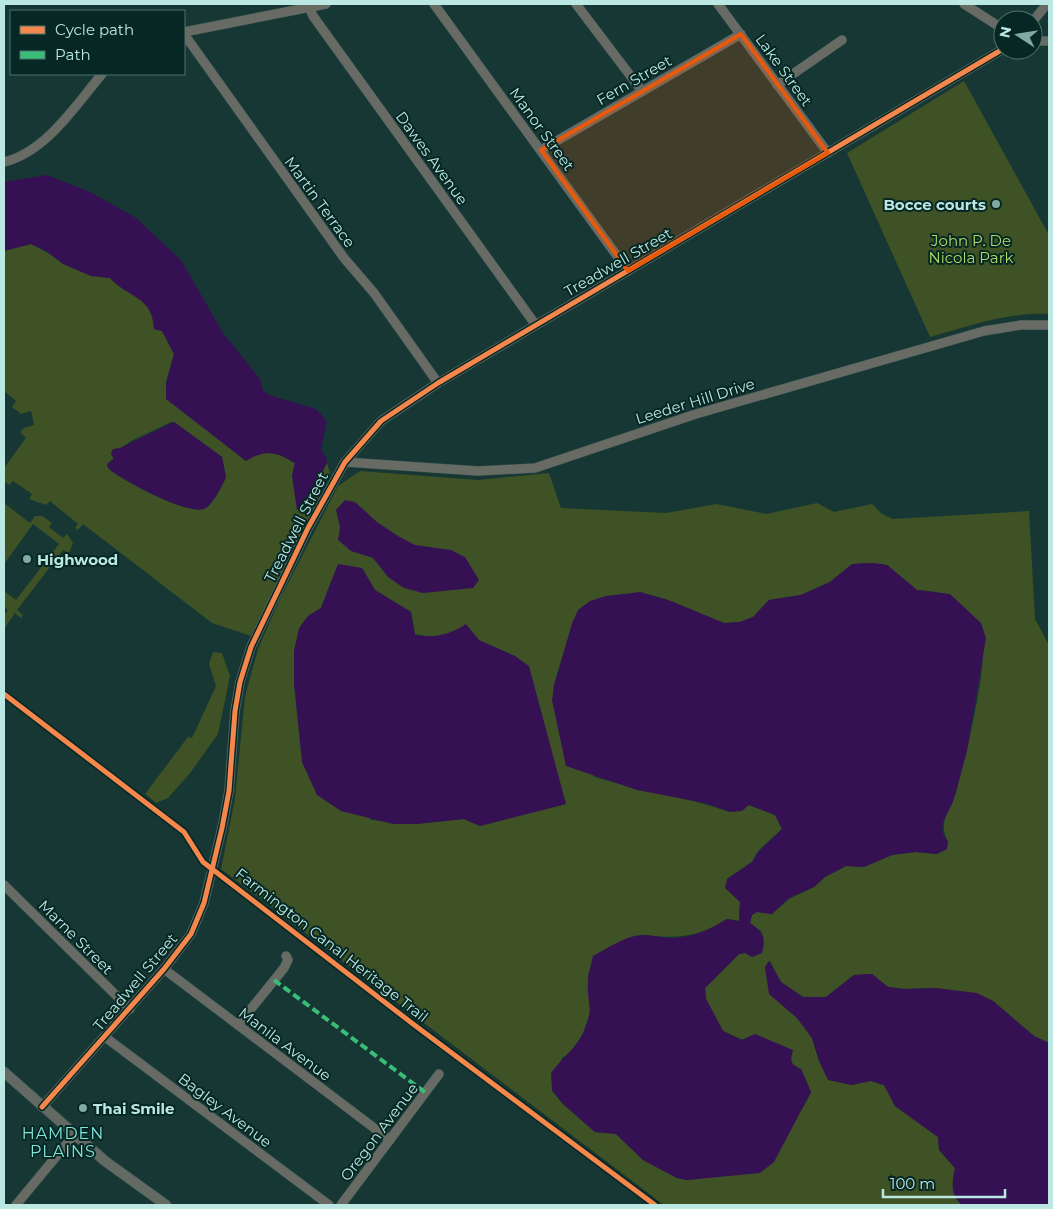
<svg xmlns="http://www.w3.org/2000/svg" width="1053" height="1209" viewBox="0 0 1053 1209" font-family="Montserrat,sans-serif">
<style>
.green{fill:#3e5225;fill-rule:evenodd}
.water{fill:#351153}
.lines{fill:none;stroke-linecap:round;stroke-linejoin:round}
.minor-casing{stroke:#375451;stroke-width:10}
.major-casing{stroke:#375451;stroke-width:11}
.minor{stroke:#686b64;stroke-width:9}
.major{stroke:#626a63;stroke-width:10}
.quiet{stroke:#3abd76;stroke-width:4;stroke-dasharray:8 4;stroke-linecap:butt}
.cycleway-casing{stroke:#062724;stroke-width:8}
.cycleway{stroke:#f5874c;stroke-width:5}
.marked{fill:#e8590c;fill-opacity:0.2;stroke:#e8590c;stroke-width:4;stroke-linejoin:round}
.poi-dot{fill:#82aaa5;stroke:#062724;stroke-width:2}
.labels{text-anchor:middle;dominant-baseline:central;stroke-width:4;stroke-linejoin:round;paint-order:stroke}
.street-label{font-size:15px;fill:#bbe8e2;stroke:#062724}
.poi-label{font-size:15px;font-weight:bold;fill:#bbe8e2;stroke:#062724;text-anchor:start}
.park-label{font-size:15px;fill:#b1db66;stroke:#062724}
.neighbourhood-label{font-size:16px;letter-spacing:1px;fill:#82e4d9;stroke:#062724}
</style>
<rect width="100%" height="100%" fill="#173734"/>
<g class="green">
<path d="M964,81L1049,235V314C1008,312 969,326 930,337L847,153Z"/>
<path d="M31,244C61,258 74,275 110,278C128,298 153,295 154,329L162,331L174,354L166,383L245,461C266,449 275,451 295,463L292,476L306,504L327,463L330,473L251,636L212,623L83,524L78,530L75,528L78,524L50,501L46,505L29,499L32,494L13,481L9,485L4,481V468L26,438L20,432L24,428L34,425L31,411L21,414L12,407L16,401L4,391V251ZM171,422H174L222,457L226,477L224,481C220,488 214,502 207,507C189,519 129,481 111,471L109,462L114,458L111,455L131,441Z"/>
<path d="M360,471L478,480L549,473L561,508L666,513L717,504L766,514L817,503L834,512L872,504L882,514L893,519L1029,511L1035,619L1049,645V1043L1034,1036L993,1001L936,988L904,989L888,987L872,974L854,975L826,997H803L781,982L770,961L765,967L770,994L797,1018L812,1038L819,1061L851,1085L871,1081L884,1085L895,1106L938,1137L939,1150L955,1168C952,1183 950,1194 962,1205H664L221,869L235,798L245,696L258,649L280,599L338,486ZM872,563L887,565L917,590L937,592L981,623C981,638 984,654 982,669C977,709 967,750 957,789C951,810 937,821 948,842L937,854L916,852L892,855L864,867L846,866L825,877L814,887L789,899L772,914L757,912L752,915L750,923L762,932L745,953L739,954L705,988L706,999L723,1031L790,1061L792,1065L801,1069L811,1092L804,1106L730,1175L687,1180L677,1178L643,1160L616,1134L595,1132L563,1104L552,1091L562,1058L575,1049L582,1036L590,1013L588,973L641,935C676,938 696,939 727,919L739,921L740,902L734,895L727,879L752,862L758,851L782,829L775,815L749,805L730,812C686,797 639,790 594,777L554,685L573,621L640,592L668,600L724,623L740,622L753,617L769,600L801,595L830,582L852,564ZM362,568L375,590L411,612L415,634L434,638L454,632L515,656L566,804L480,826L464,819L416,824L371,820L298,717L294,651L308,616L321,608L332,579Z"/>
<path d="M4,503L30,523L35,516H42L52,523L49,527L63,538L67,534L73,543L69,553L63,550L17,610L23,615L21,618L15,613L4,629V615L8,610L4,607V591L16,600L59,544L33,524L4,564Z"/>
<path d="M213,652L222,653L230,676L218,734L190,773L168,798L156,803L145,794L188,737L192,738L216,686L209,664Z"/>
</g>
<g class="water">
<path d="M47,175L90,192L136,218L181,260L223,333L260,379L263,390L269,395L316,409L327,421L321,449L326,457L327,463L306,504L297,510L292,476L295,463C275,451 266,449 246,461L166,399V383L174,354L162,331L154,329C153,296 128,298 110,278L91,276L63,264L46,251L31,244L4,251V182Z"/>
<path d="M174,422L222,457L226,477C223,485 212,506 204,509C189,515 120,480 108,468L107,464L114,460L111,453L113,449L120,448Z"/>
<path d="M345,500L355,502L377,522L398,536L415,545L451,550L465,557L479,580L473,588L423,593L404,588L388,577L373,558L351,551L338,540L340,527L336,510Z"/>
<path d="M872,563L887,565L917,590L950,594L981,623L986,638L967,751L953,802L943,822L942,832L948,842L947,849L937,854L916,852L892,855L864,867L846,866L825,877L814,887L789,898L772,914L757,912L752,915L750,923C764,933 766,937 762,953L752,957L745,953L739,954L705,988L706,999L723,1031L741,1040L755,1034L793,1050C790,1061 790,1064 801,1069L811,1092L774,1162L760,1173L687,1180L677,1178L643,1160L616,1134L595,1132L563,1104L552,1090L551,1073C567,1052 584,1043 589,1015C591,1008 588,999 588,991C587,979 590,968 593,956C608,948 625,936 642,935C651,935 660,937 669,938C690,939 709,930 727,919L739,921L740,902L725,888L727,879L752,862L758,852L782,829L775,815L749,805L742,811L730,812L705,803L637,790L566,766L552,700L554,685L573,621L578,610L590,601L606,596L640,592L668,600L724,623L740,622L753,617L769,600L801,595L830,582L852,564Z"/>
<path d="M338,564L362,568L375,590L411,612L415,635C435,638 449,635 466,624L479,640L515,656L529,666L566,804L480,826L464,819L416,824H393L341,811L317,795L302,762L294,684V651L299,628L308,616L321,608Z"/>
<path d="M769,961L781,982L803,997H826L854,975L872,974L888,987L904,989L936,988L977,993L993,1001L1034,1036L1049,1043V1205H962C950,1194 952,1183 955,1168L939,1150L938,1137L895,1106L884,1085L871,1081L851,1085L828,1080L819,1061L812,1038L797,1018L769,994L765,967Z"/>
</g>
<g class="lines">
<defs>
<g id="minor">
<path d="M434,4L628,271"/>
<path d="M576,4L642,91"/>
<path d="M718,4L828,153"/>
<path d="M964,4L1003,29"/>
<path d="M309,7L313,16L535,324"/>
<path d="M1033,21L1047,4"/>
<path d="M184,32L326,4"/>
<path d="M184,34L344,258L374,293L438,383"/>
<path d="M1033,41H1049"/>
<path d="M777,85L842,40"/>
<path d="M541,150L741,34"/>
<path d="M4,162C46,152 75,106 102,74"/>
<path d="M345,462L478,471L535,468L696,414L984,331L1021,325H1049"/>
<path d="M4,885L130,1009"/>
<path d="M164,969L390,1140"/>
<path d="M238,1025L284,968L288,960L286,956"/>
<path d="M105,1037L329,1205"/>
<path d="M42,1107L164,969L191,934L204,903L222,828L229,791L235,711L240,682L251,647L308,528L345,462L381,421L438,383L1003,49"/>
<path d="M16,1205L74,1135"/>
<path d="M341,1205L439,1074"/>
</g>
<path id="major" d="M4,1072L105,1161L166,1205"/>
</defs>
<use href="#minor" class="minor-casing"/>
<use href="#major" class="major-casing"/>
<use href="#minor" class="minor"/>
<use href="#major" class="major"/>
<path class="quiet" d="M274,980L426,1093"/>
<defs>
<g id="cycleway">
<path d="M4,694L184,832L203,862L413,1024L655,1205"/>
<path d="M42,1107L164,969L191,934L204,903L222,828L229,791L235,711L240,682L251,647L308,528L345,462L381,421L438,383L1003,49"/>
</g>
</defs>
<use href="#cycleway" class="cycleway-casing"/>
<use href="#cycleway" class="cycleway"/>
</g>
<path class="marked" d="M741,34L828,153L628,271L541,150Z"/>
<g class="poi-dot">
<circle cx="996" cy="204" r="5"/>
<circle cx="27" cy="559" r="5"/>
<circle cx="83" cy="1108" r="5"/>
</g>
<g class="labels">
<g class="street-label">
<text transform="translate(784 70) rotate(54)">Lake Street</text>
<text transform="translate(634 80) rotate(-30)">Fern Street</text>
<text transform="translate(542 129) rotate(54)">Manor Street</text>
<text transform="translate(432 158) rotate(54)">Dawes Avenue</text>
<text transform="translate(320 202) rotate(54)">Martin Terrace</text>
<text transform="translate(618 262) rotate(-30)">Treadwell Street</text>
<text transform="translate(695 401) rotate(-17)">Leeder Hill Drive</text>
<text transform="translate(296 527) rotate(-63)">Treadwell Street</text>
<text transform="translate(76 937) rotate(45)">Marne Street</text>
<text transform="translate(332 945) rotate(38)">Farmington Canal Heritage Trail</text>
<text transform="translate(135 982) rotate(-50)">Treadwell Street</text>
<text transform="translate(285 1044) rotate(37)">Manila Avenue</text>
<text transform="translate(225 1110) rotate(37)">Bagley Avenue</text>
<text transform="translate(379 1132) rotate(-53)">Oregon Avenue</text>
</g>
<g class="poi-label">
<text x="986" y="204" text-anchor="end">Bocce courts</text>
<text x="37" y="559">Highwood</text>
<text x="93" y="1108">Thai Smile</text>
</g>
<g class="park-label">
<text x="971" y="240">John P. De<tspan x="971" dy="17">Nicola Park</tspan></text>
</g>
<g class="neighbourhood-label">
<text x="63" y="1133">HAMDEN<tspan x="63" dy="18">PLAINS</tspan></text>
</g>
</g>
<rect width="1053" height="1209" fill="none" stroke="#bbe8e2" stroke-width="10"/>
<rect x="10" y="10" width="175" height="65" fill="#062724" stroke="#4e7470"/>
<rect x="20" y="26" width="25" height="8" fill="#f5874c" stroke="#4e7470"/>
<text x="55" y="35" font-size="15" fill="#bbe8e2">Cycle path</text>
<rect x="20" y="51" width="25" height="8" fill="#3abd76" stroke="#4e7470"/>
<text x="55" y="60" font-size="15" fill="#bbe8e2">Path</text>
<g transform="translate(1018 35) rotate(282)"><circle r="24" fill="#062724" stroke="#4e7470"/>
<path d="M0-4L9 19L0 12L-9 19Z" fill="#82aaa5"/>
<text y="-8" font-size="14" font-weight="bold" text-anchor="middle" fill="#bbe8e2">N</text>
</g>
<path d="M883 1189v8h122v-8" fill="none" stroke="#bbe8e2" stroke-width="2.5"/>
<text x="890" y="1189" font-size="15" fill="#bbe8e2" stroke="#062724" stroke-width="4" paint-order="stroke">100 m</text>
</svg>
